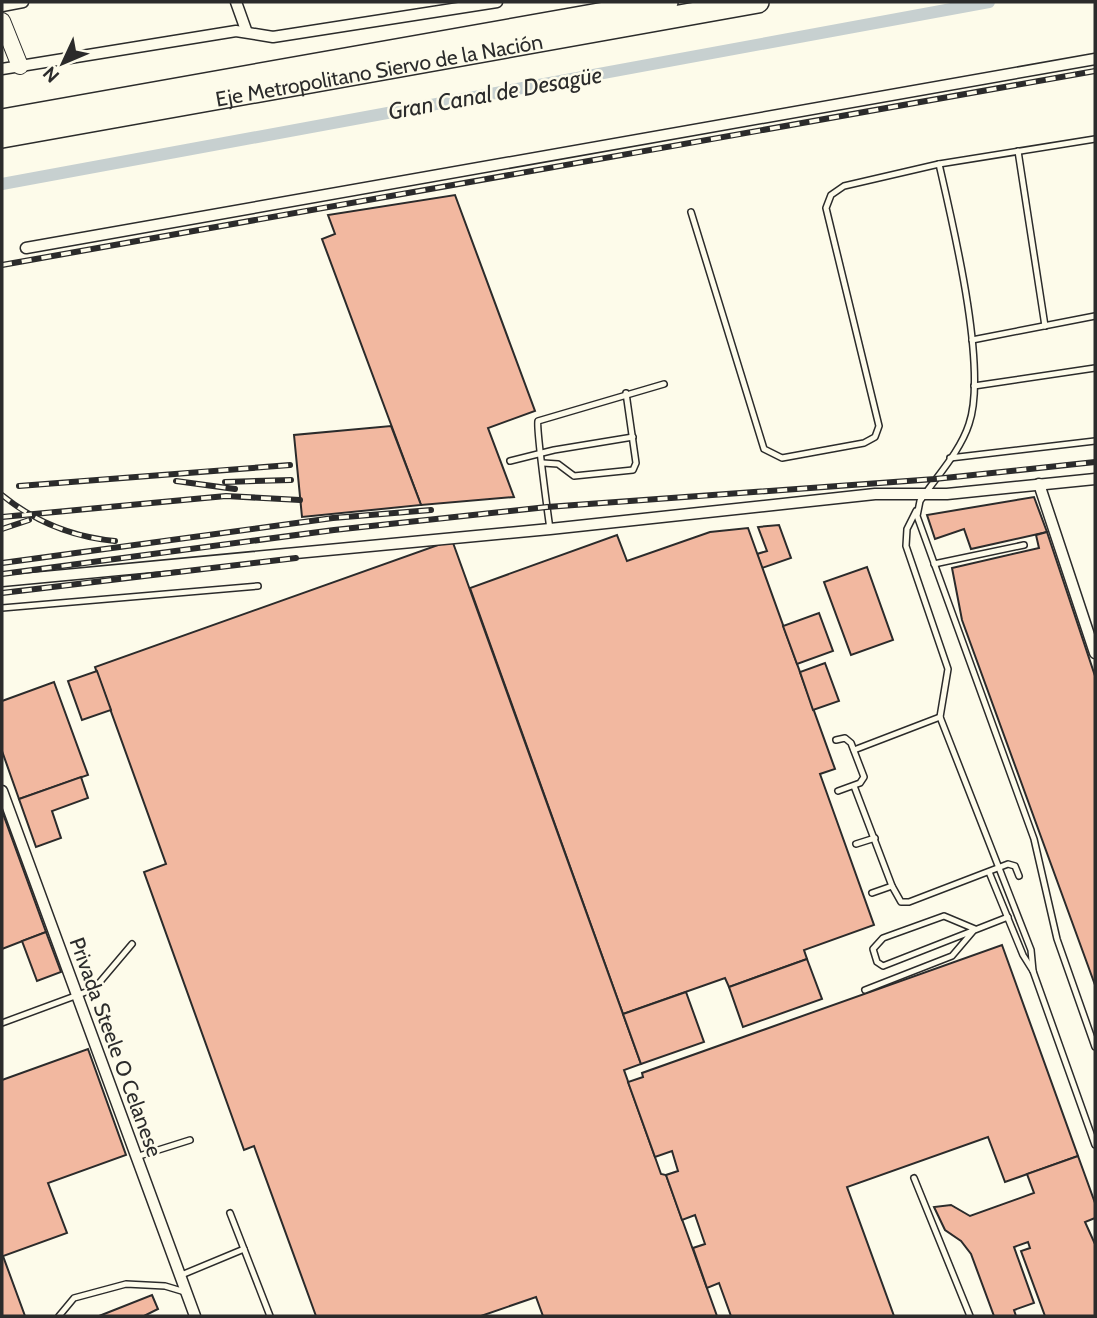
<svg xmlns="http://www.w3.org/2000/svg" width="1097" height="1318" viewBox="0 0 1097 1318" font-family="Cabin,sans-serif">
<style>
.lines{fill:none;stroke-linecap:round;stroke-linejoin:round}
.canal{stroke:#c7d0d0;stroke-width:12}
.building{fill:#f2b8a0;stroke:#2b2b2b;stroke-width:2}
.lane-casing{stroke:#2b2b2b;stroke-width:8}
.street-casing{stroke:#2b2b2b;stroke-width:13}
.secondary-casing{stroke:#2b2b2b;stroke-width:18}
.highway-casing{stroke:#2b2b2b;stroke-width:24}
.lane{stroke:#fdfbea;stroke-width:5}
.street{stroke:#fdfbea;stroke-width:10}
.secondary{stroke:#fdfbea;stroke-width:16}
.highway{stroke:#fdfbea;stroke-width:21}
.rail-casing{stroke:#2b2b2b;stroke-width:6}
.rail{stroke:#fdfbea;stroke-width:3.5;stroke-dasharray:10;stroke-linecap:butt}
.labels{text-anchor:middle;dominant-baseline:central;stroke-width:5;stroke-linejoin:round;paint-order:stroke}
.street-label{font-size:21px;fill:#2b2b2b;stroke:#fdfbea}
.water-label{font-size:23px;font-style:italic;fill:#2b2b2b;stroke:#fdfbea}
</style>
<rect width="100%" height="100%" fill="#fdfbea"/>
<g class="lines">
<path class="canal" d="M2,184L989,2"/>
</g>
<g class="building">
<path d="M455,195L535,411L488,428L514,497L421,505L322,239L335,234L328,215Z"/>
<path d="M391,426L421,505L302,517L294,435Z"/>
<path d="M1034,497L1047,532L971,549L964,529L935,539L927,515Z"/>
<path d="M779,525L791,558L762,568L757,554L767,551L758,527Z"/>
<path d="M748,528L835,769L820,774L874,925L804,950L807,959L729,987L725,978L623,1014L470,588L617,535L627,561L710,532Z"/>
<path d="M1047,532L1095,676V985L962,620L952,568L1039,548L1036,535Z"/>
<path d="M452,540L641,1064L624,1070L661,1174L666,1175L717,1316H543L536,1297L481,1316H316L254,1146L244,1150L144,872L166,864L95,667Z"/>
<path d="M867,567L893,640L851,655L824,582Z"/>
<path d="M819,613L833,651L797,664L783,626Z"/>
<path d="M825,663L839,701L813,710L800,672Z"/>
<path d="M97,671L111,710L82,720L68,681Z"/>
<path d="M54,682L88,775L19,799L2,751V701Z"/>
<path d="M81,777L88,798L52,811L61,838L36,847L19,799Z"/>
<path d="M2,811L46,932L2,949Z"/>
<path d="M46,932L61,972L37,981L22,941Z"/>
<path d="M1002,945L1078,1156L1005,1182L988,1137L847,1187L894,1316H731L719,1283L707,1288L693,1248L705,1244L695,1215L682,1220L666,1175L678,1171L672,1151L655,1157L628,1082L643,1077L642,1073Z"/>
<path d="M807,959L822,999L743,1027L729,987Z"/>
<path d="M686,992L704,1042L641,1064L623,1014Z"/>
<path d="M88,1049L126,1155L48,1183L67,1233L3,1256L25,1316H2V1080Z"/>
<path d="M1078,1156L1095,1203V1218L1085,1222L1095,1244V1316H1045L1021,1251L1030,1248L1028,1242L1014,1247L1034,1303L1014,1310L1016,1316H994L971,1254L961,1241L945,1230L934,1207L951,1205L970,1216L1034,1193L1027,1174Z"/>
<path d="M152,1295L158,1309L144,1316H99Z"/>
</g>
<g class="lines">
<defs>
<g id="lane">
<path d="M1018,151L1045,326"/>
<path d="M939,164C953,225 988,369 969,424C960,452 936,477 920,501L917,516L1034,839L1057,939L1095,1047"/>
<path d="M691,212L764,449L782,458L864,443L875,437L879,426L826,208L831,195L844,186L939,164L1095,139"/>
<path d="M972,340L1095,316"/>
<path d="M974,386L1095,368"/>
<path d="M950,458L1095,441"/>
<path d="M510,461L554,450L633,437"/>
<path d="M543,463L558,464L574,476L633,470L636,463L626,393"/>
<path d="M916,511L907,529L906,546L948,669L940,717L1031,950L1033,971L1095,1145"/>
<path d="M550,529C548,515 536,427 538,421L664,384"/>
<path d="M934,564L1024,545"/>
<path d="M2,608L258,586"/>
<path d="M836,740L845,738L851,743L864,777L860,783L838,791"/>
<path d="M854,750L940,717"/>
<path d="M854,786L892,886L901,902H909L1008,864L1015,866L1019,876"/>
<path d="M856,844L875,838"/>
<path d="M989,872L1023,955L1033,971"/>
<path d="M872,893L892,886"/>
<path d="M865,990L952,956L975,929L944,916L883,938L873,949L877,962L883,966L1008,917"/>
<path d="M2,1023L94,989L132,944"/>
<path d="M136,1157L190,1140"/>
<path d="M914,1178L970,1316"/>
<path d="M230,1213L270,1316"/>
<path d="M179,1276L244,1249"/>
<path d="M59,1316L74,1298L126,1284L165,1286L185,1292"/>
</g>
<g id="street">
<path d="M236,2L246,30"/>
<path d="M2,6L23,2"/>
<path d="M2,69L236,31L273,37L497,2"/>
<path d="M26,248L1095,59"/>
<path d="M1039,484L1095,653"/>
<path d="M2,581L550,529L875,494H947L1095,479"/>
<path d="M2,791L195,1316"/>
</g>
<path id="secondary" d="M2,21L20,66"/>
<g id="highway">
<path d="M2,120L667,2"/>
<path id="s1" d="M2,137L758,2"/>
</g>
</defs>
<use href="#lane" class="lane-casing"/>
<use href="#street" class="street-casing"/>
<use href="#secondary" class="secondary-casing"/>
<use href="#highway" class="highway-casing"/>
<use href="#lane" class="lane"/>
<use href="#street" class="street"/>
<use href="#secondary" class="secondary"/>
<use href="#highway" class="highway"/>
<defs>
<g id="rail">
<path d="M2,265L1095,71"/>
<path d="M176,481L235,489"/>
<path d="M225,482L291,480"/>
<path d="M19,486L290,465"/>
<path d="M2,495C35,522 73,537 115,541"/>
<path d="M2,517L226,496L300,500"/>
<path d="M2,529L29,520"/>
<path d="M2,563L333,518L431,510"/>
<path d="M2,574L334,530L547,507L935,479L1095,462"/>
<path d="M2,593L296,558"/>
</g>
</defs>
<use href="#rail" class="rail-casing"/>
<use href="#rail" class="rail"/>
</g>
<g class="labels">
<g class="street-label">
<text stroke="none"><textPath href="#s1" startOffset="383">Eje Metropolitano Siervo de la Nación</textPath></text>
<text transform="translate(116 1047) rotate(70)">Privada Steele O Celanese</text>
</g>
<g class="water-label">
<text transform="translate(495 93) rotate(-10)">Gran Canal de Desagüe</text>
</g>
</g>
<rect width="1097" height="1318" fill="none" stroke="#2b2b2b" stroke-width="7"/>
<g transform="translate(63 63) rotate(226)" stroke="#fdfbea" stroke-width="5" paint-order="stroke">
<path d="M0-5L12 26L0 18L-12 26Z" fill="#2b2b2b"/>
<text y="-10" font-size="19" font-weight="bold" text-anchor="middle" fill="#2b2b2b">N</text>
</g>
</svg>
